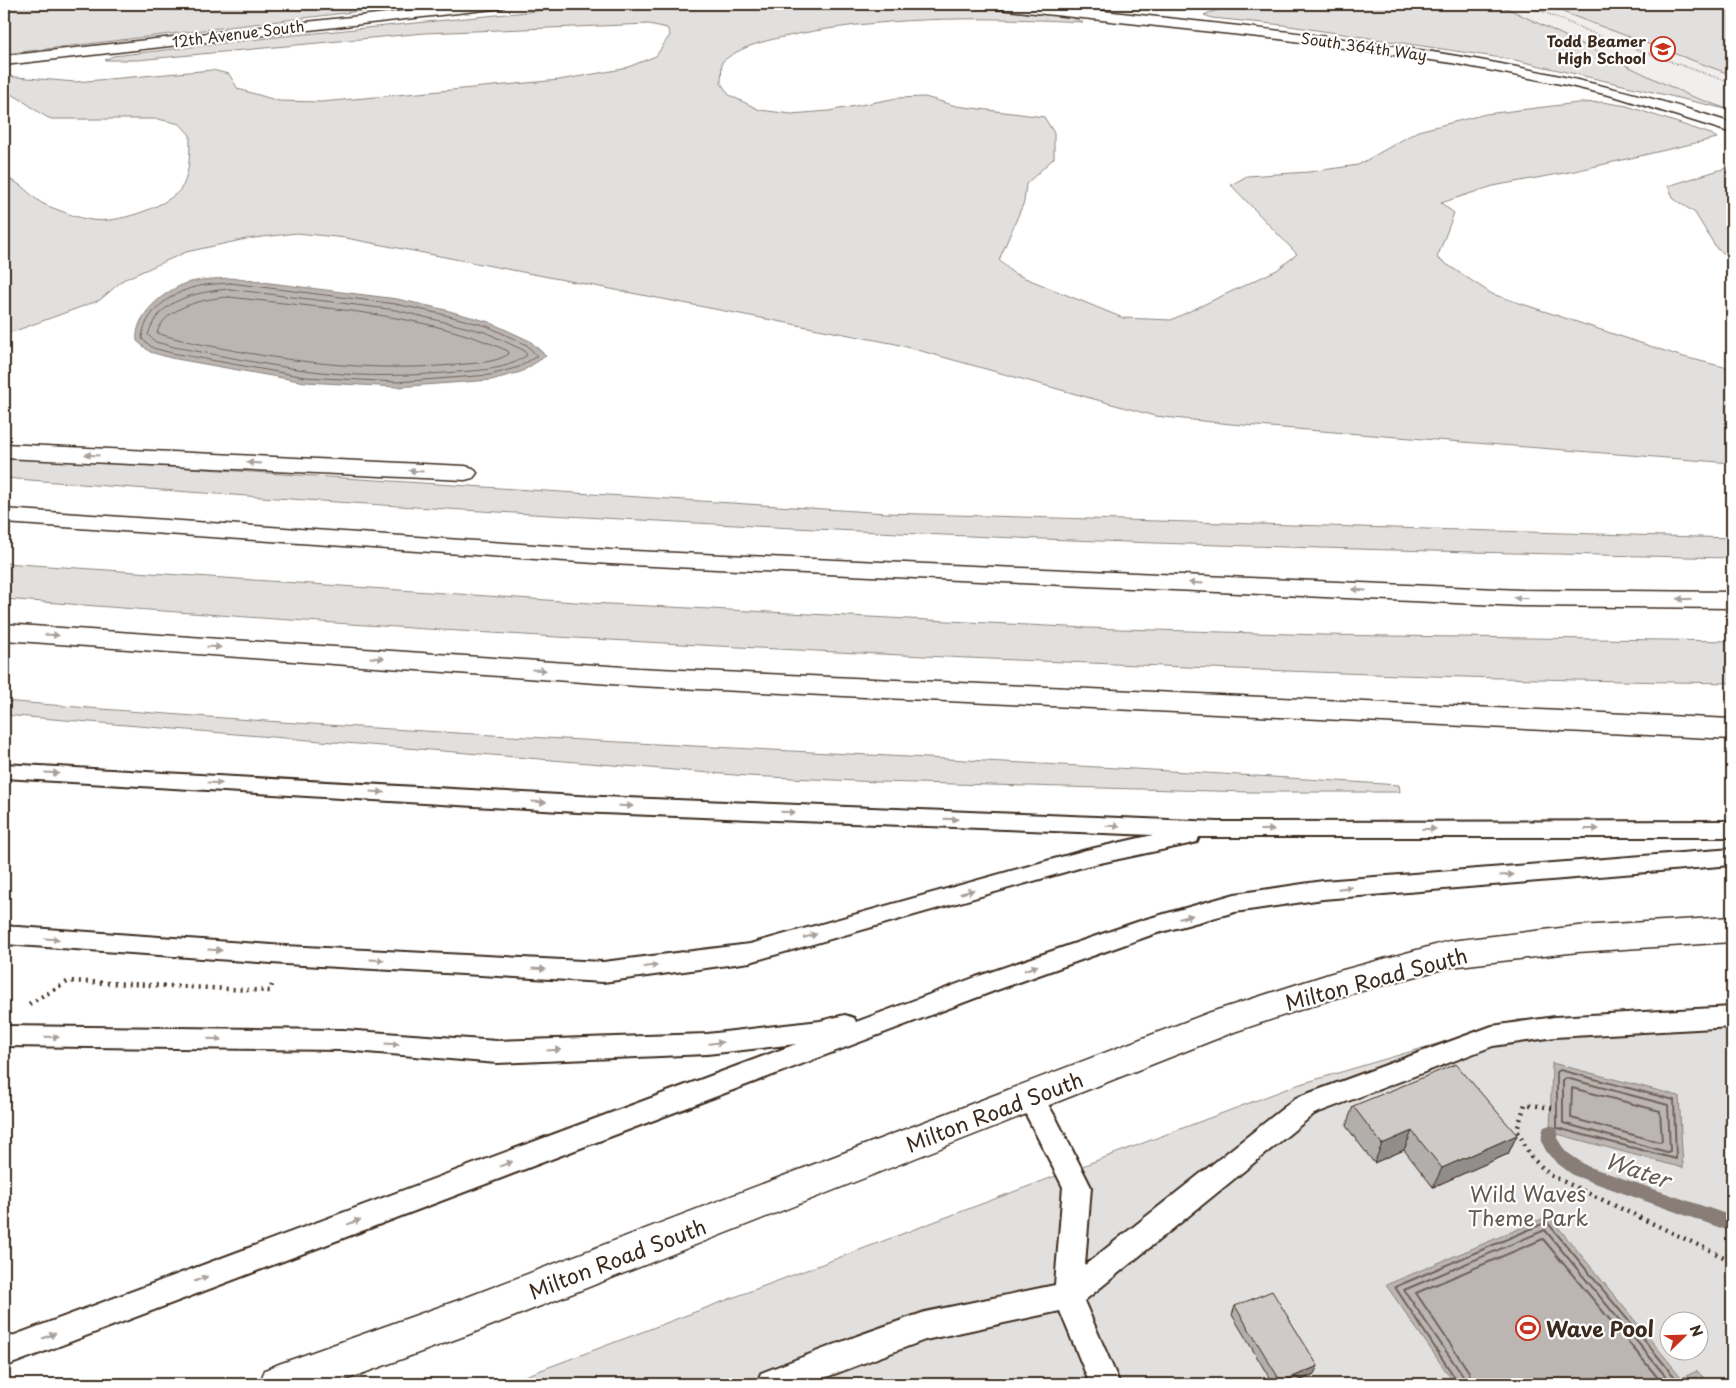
<svg xmlns="http://www.w3.org/2000/svg" width="1736" height="1388" viewBox="0 0 1736 1388" font-family="'Playpen Sans',sans-serif">
<style>
.built{fill:#f1efee}
.green{fill:#e2e0de;stroke:#8e857e;fill-rule:evenodd}
.water{fill:#bcb6b3;stroke:#887e77}
.lines{fill:none;stroke-linecap:round;stroke-linejoin:round}
.shore-far1{stroke:#6f625a;stroke-width:1}
.shore{stroke:#6f625a;stroke-width:2}
.stream{fill:#887e77;fill-rule:evenodd}
.service-casing{stroke:#3b2a1e;stroke-width:4}
.tertiary-casing{stroke:#3b2a1e;stroke-width:3}
.motorway-casing{stroke:#3b2a1e;stroke-width:3}
.path-far1{stroke:#3b2a1e;stroke-width:2;stroke-dasharray:0.5 2;stroke-linecap:butt}
.path{stroke:#3b2a1e;stroke-width:4.5;stroke-dasharray:2 5;stroke-linecap:butt}
.service{fill:#fff;fill-rule:evenodd}
.tertiary{fill:#fff;fill-rule:evenodd}
.motorway{fill:#fff;fill-rule:evenodd}
.wall{fill:#b2aeab;stroke:#3b2a1e}
.shaded-wall{fill:#918d8b;stroke:#3b2a1e}
.building{fill:#cfcac7;stroke:#3b2a1e}
.oneway{fill:#a79f9a}
.labels{text-anchor:middle;dominant-baseline:central;stroke-width:4.5;stroke-linejoin:round;paint-order:stroke}
.far-street-label{font-size:15px;fill:#3b2a1e;stroke:#fff}
.far-poi-label{font-size:15px;font-weight:bold;fill:#3b2a1e;stroke:#fff;text-anchor:end}
.near-street-label{font-size:21px;fill:#3b2a1e;stroke:#fff}
.near-park-label{font-size:21px;fill:#65584e;stroke:#fff}
.near-poi-label{font-size:21px;font-weight:bold;fill:#3b2a1e;stroke:#fff;text-anchor:start}
.near-water-label{font-size:22px;font-style:italic;fill:#685b52;stroke:#fff}
</style>
<rect width="100%" height="100%" fill="#fff"/>
<filter id="ink" filterUnits="userSpaceOnUse"><feTurbulence type="fractalNoise" baseFrequency=".02" numOctaves="2"/><feDisplacementMap in="SourceGraphic" scale="10" xChannelSelector="R" yChannelSelector="G"/><feConvolveMatrix kernelMatrix="1 2 1 2 8 2 1 2 1" color-interpolation-filters="sRGB"/></filter>
<g filter="url(#ink)">
<path class="built" d="M1498,4H1732V111L1688,95Z"/>
<g class="green">
<path d="M28,4H420L4,54V7Z"/>
<path d="M607,4H936L1070,17L1083,22C989,17 896,16 803,33C775,39 744,43 722,62L721,83L729,95L760,110L791,114L829,111L897,98L925,97L956,106L1044,117L1054,133V158L1026,184L1024,202L999,260L1013,273L1123,318L1171,320L1277,270L1297,254L1231,185L1247,176L1309,172L1358,165L1418,131L1486,114L1578,103L1602,102L1627,106L1711,134L1717,138L1575,171L1493,186L1441,203L1454,213L1437,258L1492,294L1680,356L1732,369V463L1231,424L1155,416L896,344L346,238L297,233L246,239L186,252L123,280L100,300L4,335V178C22,180 31,200 48,206C61,211 77,218 92,220C115,224 164,208 180,190C190,178 190,150 190,135L180,124L158,119H51C34,112 22,96 4,92V76L75,82L212,70L229,74L238,89L279,101L321,102L559,80L623,69L656,56L670,35L667,28L649,24L424,33L137,60H105L113,56L285,36Z"/>
<path d="M1323,4H1498L1688,95L1730,110L1515,60L1283,25L1212,18L1204,15C1233,1 1290,7 1323,4Z"/>
<path d="M1544,4H1732V75L1565,13Z"/>
<path d="M1732,166V258L1717,249L1695,213L1674,199L1668,186Z"/>
<path d="M4,456L886,513L1732,538V558C1419,551 1106,544 794,528C530,515 267,499 4,478Z"/>
<path d="M4,563L590,603L1087,628L1323,635L1732,641V683C1526,680 1321,673 1115,664C744,650 374,628 4,599Z"/>
<path d="M4,701C468,741 934,754 1399,785L1400,792H1251L878,782L747,776L4,715Z"/>
<path d="M1732,1009V1384H504L1297,1085L1518,1020ZM1668,1320H1698V1350H1668Z"/>
</g>
<g class="water">
<path d="M230,278L397,299L442,309L489,322L530,341L546,356L521,372L491,380L397,387L305,382L171,358L150,352L137,341C134,315 164,291 187,283C201,279 216,279 230,278Z"/>
<path d="M1552,1063L1679,1096L1683,1168L1550,1132Z"/>
<path d="M1549,1216L1682,1378L1697,1371L1710,1384H1455L1386,1285Z"/>
</g>
<g class="lines">
<g class="shore-far1">
<path d="M230,283L396,304L441,314L487,326L527,345L537,356L519,367L490,375L397,382L305,377L172,353L153,348L142,339C143,313 171,293 195,287C206,284 218,284 230,283Z"/>
<path d="M229,289L396,310L485,332L523,350L527,355C507,370 481,370 458,372C420,375 381,377 343,374C286,370 230,357 174,347L156,342L148,335C158,299 197,292 229,289Z"/>
<path d="M229,297C319,308 426,313 508,351L509,354C493,364 472,363 454,365C378,371 306,364 231,350C206,345 181,341 157,333C164,307 206,298 229,297Z"/>
</g>
<g class="shore">
<path d="M1560,1070L1674,1100L1676,1159L1557,1128V1072Z"/>
<path d="M1566,1078L1668,1105L1670,1151L1667,1152L1563,1123V1080Z"/>
<path d="M1572,1088L1660,1111L1662,1141L1659,1142L1571,1118Z"/>
<path d="M1459,1384L1395,1287L1547,1222L1678,1381L1684,1383L1696,1378L1703,1384"/>
<path d="M1465,1384L1463,1376L1404,1290L1545,1230L1672,1384"/>
<path d="M1472,1384L1469,1372L1416,1293L1543,1239L1663,1384"/>
</g>
<path class="stream" d="M1550,1125L1556,1127L1558,1132L1557,1138L1565,1151L1587,1166L1732,1216V1232L1575,1176C1559,1165 1534,1149 1544,1127Z"/>
<defs>
<g id="service">
<path d="M4,764L577,796L1218,822L1732,821V837H1199L1197,842L1189,844L1086,866L750,962L603,982L285,964L4,944V926L285,946L603,962L750,944L1086,850L1153,835L577,812L4,778Z"/>
<path d="M1732,849V865L1323,899L1235,912L1154,934L994,991L4,1367V1339L796,1044L707,1054L497,1063L343,1050L4,1046V1026L343,1030L497,1041L707,1034L820,1021L845,1015L854,1018L856,1022L976,977L1143,920L1235,894L1323,881Z"/>
<path d="M1732,1007V1027L1555,1037L1493,1046L1314,1114L1084,1301L1120,1384H1090L1060,1311L925,1340L808,1384H757L761,1373L857,1336L925,1312L1055,1285L1063,1187L1017,1097L1021,1089L1030,1086L1039,1089L1056,1118L1091,1187L1085,1265L1296,1098L1492,1026L1555,1017Z"/>
</g>
<g id="tertiary">
<path d="M467,4H509L502,8L4,65V56Z"/>
<path d="M982,4C1016,2 1051,6 1085,9C1124,13 1164,18 1203,22C1383,42 1559,65 1732,123V133L1617,97L1566,85L1452,63L1279,39L989,8Z"/>
<path d="M1732,917V942L1578,952L1450,967L1332,999L1234,1032L470,1334L334,1384H259L265,1370L279,1364L470,1296L1211,1012L1332,973L1450,941L1578,926Z"/>
</g>
<g id="motorway">
<path d="M4,444L465,466L473,468L477,473L473,478L465,480L4,458Z"/>
<path d="M4,509L610,550L1521,590L1732,592V608L1521,606L610,564L4,523Z"/>
<path d="M4,624L638,668L1732,719V739L638,686L4,640Z"/>
</g>
</defs>
<use href="#service" class="service-casing"/>
<use href="#tertiary" class="tertiary-casing"/>
<use href="#motorway" class="motorway-casing"/>
<path class="path-far1" d="M1525,4L1609,40L1732,83"/>
<g class="path">
<path d="M29,1004L69,981L270,991L272,985"/>
<path d="M1552,1108L1525,1104L1517,1130L1531,1157L1550,1175L1732,1261"/>
</g>
<use href="#service" class="service"/>
<use href="#tertiary" class="tertiary"/>
<use href="#motorway" class="motorway"/>
</g>
<g class="wall">
<path d="M1353,1106L1517,1135L1508,1154L1433,1187L1404,1150L1374,1163L1346,1126Z"/>
<path d="M1235,1306L1314,1374L1300,1381L1302,1384H1273L1232,1315Z"/>
</g>
<g class="shaded-wall">
<path d="M1412,1131L1404,1150L1374,1163L1382,1144Z"/>
<path d="M1517,1135L1508,1154L1433,1187L1442,1168Z"/>
<path d="M1318,1366L1314,1374L1292,1384H1280L1281,1382Z"/>
</g>
<g class="building">
<path d="M1456,1064L1517,1135L1442,1168L1412,1131L1382,1144L1353,1106Z"/>
<path d="M1272,1291L1318,1366L1281,1382L1235,1306Z"/>
<path d="M1297,1377L1302,1384H1281Z"/>
</g>
<defs><path id="oneway-solid" d="M-6-.8H1V-3.2L6.5 0L1 3.2V.8H-6Z" transform="scale(1.25)"/></defs>
<g class="oneway">
<use href="#oneway-solid" transform="translate(92 455) rotate(-177)"/>
<use href="#oneway-solid" transform="translate(254 463) rotate(-177)"/>
<use href="#oneway-solid" transform="translate(416 471) rotate(-177)"/>
<use href="#oneway-solid" transform="translate(1196 583) rotate(-177)"/>
<use href="#oneway-solid" transform="translate(1359 590) rotate(-177)"/>
<use href="#oneway-solid" transform="translate(1521 598) rotate(-178)"/>
<use href="#oneway-solid" transform="translate(1684 599) rotate(-180)"/>
<use href="#oneway-solid" transform="translate(52 635) rotate(4)"/>
<use href="#oneway-solid" transform="translate(214 647) rotate(4)"/>
<use href="#oneway-solid" transform="translate(377 658) rotate(4)"/>
<use href="#oneway-solid" transform="translate(539 670) rotate(4)"/>
<use href="#oneway-solid" transform="translate(52 773) rotate(3)"/>
<use href="#oneway-solid" transform="translate(215 783) rotate(3)"/>
<use href="#oneway-solid" transform="translate(377 792) rotate(3)"/>
<use href="#oneway-solid" transform="translate(539 802) rotate(3)"/>
<use href="#oneway-solid" transform="translate(626 806) rotate(2)"/>
<use href="#oneway-solid" transform="translate(788 812) rotate(2)"/>
<use href="#oneway-solid" transform="translate(951 819) rotate(2)"/>
<use href="#oneway-solid" transform="translate(1113 826) rotate(2)"/>
<use href="#oneway-solid" transform="translate(1429 829)"/>
<use href="#oneway-solid" transform="translate(1592 829)"/>
<use href="#oneway-solid" transform="translate(1267 830)"/>
<use href="#oneway-solid" transform="translate(1507 875) rotate(-4)"/>
<use href="#oneway-solid" transform="translate(1345 888) rotate(-6)"/>
<use href="#oneway-solid" transform="translate(967 892) rotate(-16)"/>
<use href="#oneway-solid" transform="translate(1186 917) rotate(-15)"/>
<use href="#oneway-solid" transform="translate(810 936) rotate(-16)"/>
<use href="#oneway-solid" transform="translate(52 939) rotate(4)"/>
<use href="#oneway-solid" transform="translate(215 950) rotate(4)"/>
<use href="#oneway-solid" transform="translate(377 960) rotate(3)"/>
<use href="#oneway-solid" transform="translate(651 966) rotate(-7)"/>
<use href="#oneway-solid" transform="translate(1031 968) rotate(-19)"/>
<use href="#oneway-solid" transform="translate(539 969) rotate(3)"/>
<use href="#oneway-solid" transform="translate(52 1037) rotate(1)"/>
<use href="#oneway-solid" transform="translate(215 1039) rotate(1)"/>
<use href="#oneway-solid" transform="translate(716 1043) rotate(-6)"/>
<use href="#oneway-solid" transform="translate(392 1044) rotate(4)"/>
<use href="#oneway-solid" transform="translate(554 1050) rotate(-3)"/>
<use href="#oneway-solid" transform="translate(506 1164) rotate(-21)"/>
<use href="#oneway-solid" transform="translate(354 1222) rotate(-21)"/>
<use href="#oneway-solid" transform="translate(201 1279) rotate(-21)"/>
<use href="#oneway-solid" transform="translate(49 1336) rotate(-21)"/>
</g>
</g>
<defs>
<symbol id="school-ring" viewBox="-11 -11 22 22"><circle r="9.5" fill="#fff" stroke="#c8321e" stroke-width="1.5"/><path d="M0-5L7-2L0 1L-7-2ZM-4 1L0 2.5L4 1V4Q0 6-4 4Z" fill="#c8321e"/></symbol>
<symbol id="stadium-ring" viewBox="-11 -11 22 22"><circle r="9.5" fill="#fff" stroke="#c8321e" stroke-width="1.5"/><path d="M0-5a6.5 5 0 1 0 0 10a6.5 5 0 1 0 0-10ZM-3.5-1.8h7v3.6h-7Z" fill="#c8321e"/></symbol>
</defs>
<g fill-rule="evenodd">
<use href="#school-ring" x="1649" y="35" width="28" height="28"/>
<use href="#stadium-ring" x="1514" y="1314" width="28" height="28"/>
</g>
<g class="labels">
<g class="far-street-label">
<text transform="translate(238 33) rotate(-7)">12th Avenue South</text>
<text transform="translate(1364 46) rotate(8)">South 364th Way</text>
</g>
<g class="far-poi-label">
<text x="1646" y="40">Todd Beamer<tspan x="1646" dy="17">High School</tspan></text>
</g>
<g class="near-street-label">
<text transform="translate(1376 978) rotate(-15)">Milton Road South</text>
<text transform="translate(994 1111) rotate(-21)">Milton Road South</text>
<text transform="translate(617 1258) rotate(-21)">Milton Road South</text>
</g>
<g class="near-park-label">
<text x="1528" y="1193">Wild Waves<tspan x="1528" dy="24">Theme Park</tspan></text>
</g>
<g class="near-poi-label">
<text x="1546" y="1328">Wave Pool</text>
</g>
<g class="near-water-label">
<text transform="translate(1638 1169) rotate(19)">Water</text>
</g>
</g>
<rect width="1736" height="1388" fill="none" stroke="#fff" stroke-width="20"/>
<rect x="10" y="10" width="1716" height="1368" fill="none" stroke="#3b2a1e" stroke-width="2" filter="url(#ink)"/>
<g transform="translate(1684 1336) rotate(67)"><circle r="24" fill="#ffffff" stroke="#b1aaa5"/>
<path d="M0-4L9 19L0 12L-9 19Z" fill="#c8321e"/>
<text y="-8" font-size="14" font-weight="bold" text-anchor="middle" fill="#3b2a1e">N</text>
</g>
</svg>
